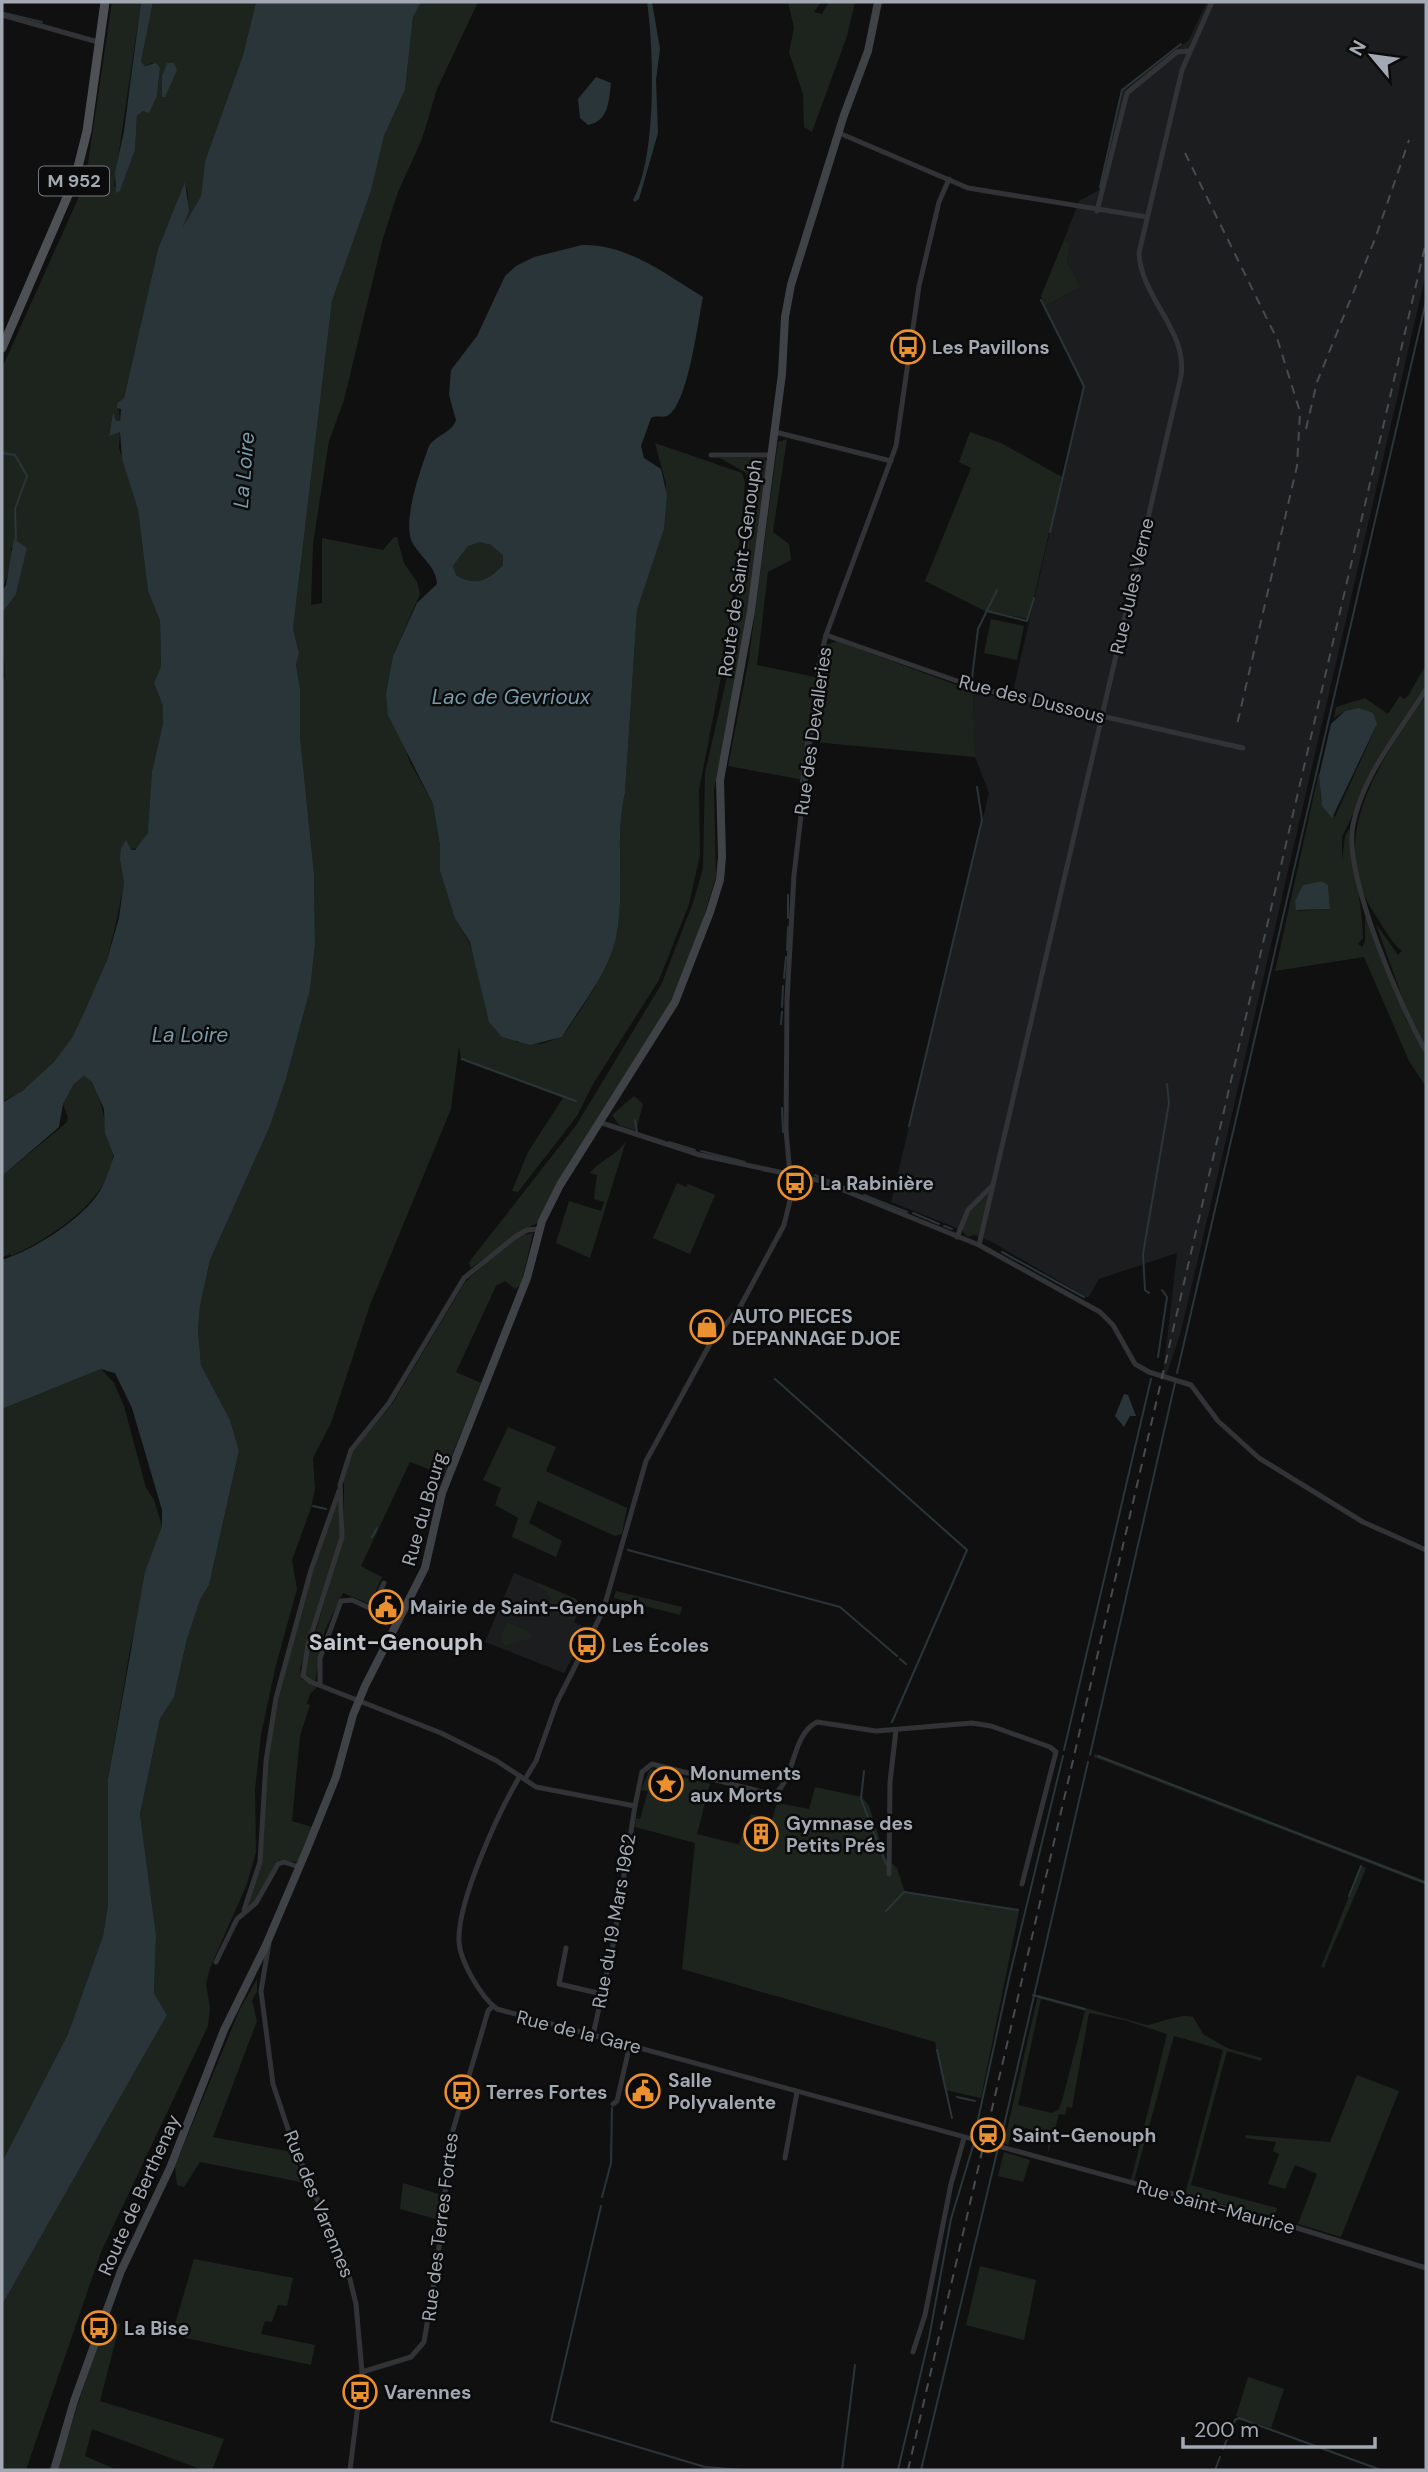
<svg xmlns="http://www.w3.org/2000/svg" width="1428" height="2472" viewBox="0 0 1428 2472" font-family="'DM Sans',sans-serif">
<style>
.built{fill:#1c1d1e}
.green{fill:#1d241d;fill-rule:evenodd}
.water{fill:#2a3539;fill-rule:evenodd}
.lines{fill:none;stroke-linecap:round;stroke-linejoin:round}
.stream{stroke:#2a3539;stroke-width:2}
.street{stroke:#313336;stroke-width:5}
.secondary{stroke:#3f4246;stroke-width:8}
.primary{stroke:#4d5055;stroke-width:9}
.rail{stroke:#484b4f;stroke-width:2;stroke-dasharray:9 7;stroke-linecap:butt}
.labels{text-anchor:middle;dominant-baseline:central;stroke-width:5;stroke-linejoin:round;paint-order:stroke}
.shield{fill:#0b0b0c;stroke:#757a80;stroke-width:2}
.shield-label{font-size:18px;font-weight:bold;fill:#a2a9b2}
.poi-label{font-size:19px;font-weight:bold;fill:#a2a9b2;stroke:#0b0b0c;text-anchor:start}
.street-label{font-size:19px;fill:#a2a9b2;stroke:#0b0b0c}
.water-label{font-size:21px;font-style:italic;fill:#799cad;stroke:#0b0b0c}
.quarter-label{font-size:23px;font-weight:bold;fill:#c2c7ce;stroke:#0b0b0c}
</style>
<rect width="100%" height="100%" fill="#101011"/>
<g class="built">
<path d="M1207,2H1426V273L1228,1131L1180,1335L1166,1376L1163,1375L1177,1253L1099,1279L1088,1298L992,1242L891,1202L989,793L975,757L973,691L1011,700L1083,388L1045,306L1081,287L1067,261L1070,244L1064,240L1079,201L1099,190L1123,89L1189,40Z"/>
<path d="M514,1573L576,1599L574,1622L588,1629L564,1673L485,1642Z"/>
</g>
<g class="green">
<path d="M112,2H141L114,186L120,191L135,150L137,116L143,111L149,112L157,96L160,68L152,63L145,66L141,62L153,2H256L243,55L205,161L201,196L183,228C186,211 192,201 185,184L158,249L124,398L118,402L120,421H116L113,412L109,435L120,431L119,448L138,510L148,591L160,621L161,666L154,683L163,706V723L152,771L151,820L146,839L141,846L131,850C116,918 106,1006 56,1060C46,1070 32,1083 20,1092C14,1097 7,1097 2,1103V680L5,677L2,613L17,589L26,552L11,548L13,558L2,591V368L78,199L88,163Z"/>
<path d="M420,2H478L437,89L422,139L398,192L383,238L344,400L329,441L313,544L311,605L322,603V538L383,550L394,537H397L404,563L417,582L420,594L393,656L386,693L410,762L433,804L440,846V871L455,919L469,942L478,968L516,1042L541,1044L562,1037C582,1008 608,972 616,938C626,890 614,841 625,793L637,610L664,529L666,484L655,443L742,473L745,482L742,520L725,656L699,790L700,855L689,904L659,980L593,1084L577,1116L518,1192L512,1191L528,1152L563,1098L461,1060L459,1046L451,1109L370,1305L331,1423L313,1458L315,1489L311,1508L292,1560L297,1589L275,1669L261,1735L255,1789L256,1852L247,1884L210,1968L206,1984L210,2008L208,2026L101,2252L26,2470H2V2305L167,2015L154,1993L156,1935L140,1814L160,1719L174,1697L187,1639L200,1600L209,1585L239,1452L230,1420L201,1365L198,1330L200,1306L210,1260L270,1126L286,1079L310,990L315,945L314,874L300,736V688L296,665L299,653L293,629L332,301L371,191L384,136L405,90L413,17Z"/>
<path d="M788,2H821L814,12L822,14L829,2H855L847,36L812,132L804,127L803,94L789,52L794,28Z"/>
<path d="M1064,240L1070,244L1067,261L1081,287L1045,306L1041,296Z"/>
<path d="M970,432L1001,443L1062,477L1029,619L985,611L925,581L971,468L959,462Z"/>
<path d="M787,439L773,532L789,544L791,560L768,572L757,665L815,677L804,780L728,766L748,664L778,442Z"/>
<path d="M720,458H764L767,461L741,658L714,790L716,877L696,942L673,1001L558,1182L538,1223L523,1230L471,1268L469,1263L473,1257L577,1124L662,983L694,900L703,868L705,773L726,681L749,489L746,473Z"/>
<path d="M480,542L491,545L504,555L503,565C490,580 474,587 456,575L453,566L468,546Z"/>
<path d="M991,619L1024,626L1017,660L984,653Z"/>
<path d="M837,641L973,691L975,757L814,742L819,680L826,645Z"/>
<path d="M1426,665V685L1380,757L1342,837V861L1345,836L1349,829C1353,866 1362,901 1363,938L1358,944L1362,947L1365,942V916L1406,1019L1426,1056V1087L1409,1061L1364,957L1275,971L1319,772L1321,801L1335,817L1376,727L1345,711L1334,718L1336,707L1365,698L1388,714L1400,696L1404,699L1408,696ZM1322,881L1328,885L1330,909L1297,911L1303,885Z"/>
<path d="M1426,694V1048L1405,1005L1376,924L1398,955L1402,951C1391,942 1384,928 1376,916C1323,836 1382,761 1426,694Z"/>
<path d="M84,1076C102,1082 105,1134 113,1152C115,1197 47,1241 11,1256V1254L2,1257V1176L66,1123L68,1118L63,1104L74,1084Z"/>
<path d="M634,1096L643,1104L636,1131L619,1125L612,1115Z"/>
<path d="M626,1141L590,1258L556,1243L569,1201L601,1211L604,1202L594,1199L597,1175L590,1173C601,1159 618,1155 626,1141Z"/>
<path d="M677,1183L686,1187L688,1184L715,1195L690,1254L653,1238Z"/>
<path d="M988,1196L980,1233L968,1237L963,1232C962,1215 977,1207 988,1196Z"/>
<path d="M533,1233L521,1285L515,1289L505,1281L496,1286L456,1372L481,1383L444,1475L410,1462L361,1566L382,1577L370,1604L343,1593L325,1630L315,1682L306,1675L305,1667L344,1536V1480L353,1450L392,1404L465,1282L515,1237Z"/>
<path d="M101,1369L114,1383L124,1406L146,1488L154,1500L162,1526L130,1649L108,1779V1905L103,1936L68,2034L2,2162V1409Z"/>
<path d="M508,1427L556,1447L546,1471L627,1508L622,1534L615,1536L538,1501L529,1523L562,1541L556,1557L512,1537L518,1518L495,1505L501,1488L483,1480Z"/>
<path d="M338,1495L342,1522L339,1542L300,1669L301,1679L317,1687L310,1694L307,1704L310,1705L300,1736L292,1821L312,1827L298,1862L280,1860L276,1863L255,1903L246,1909L245,1904L260,1870L267,1762L277,1698L303,1602Z"/>
<path d="M539,1583L576,1599L582,1605L574,1621L549,1610L551,1599L545,1590L536,1586Z"/>
<path d="M616,1591L682,1607L680,1615L614,1598Z"/>
<path d="M506,1622L530,1632L531,1638L505,1646L501,1638Z"/>
<path d="M1095,1754L1426,1881V1885L1094,1757Z"/>
<path d="M650,1769L710,1784L697,1834L745,1846L739,1844L751,1814L772,1820L777,1803L809,1809L815,1787L862,1797L869,1806L886,1859L897,1868L905,1893L1019,1911L981,2098L945,2090L935,2042L682,1969L695,1843L635,1827L636,1818L640,1819L648,1791L641,1790Z"/>
<path d="M1361,1866L1366,1868C1353,1902 1337,1934 1324,1968L1321,1967Z"/>
<path d="M257,1979V1991L252,2001L257,2021L213,2137L292,2152L305,2183L200,2162L184,2187L177,2185L175,2166L239,2011Z"/>
<path d="M1038,1995L1147,2025C1162,2023 1179,2013 1193,2017L1203,2034L1227,2048L1262,2058L1261,2061L1227,2051L1191,2185L1277,2208L1274,2218L1185,2194L1223,2050L1174,2036L1134,2181L1131,2180L1167,2034L1124,2020L1089,2013L1072,2108L1067,2107L1065,2115L1059,2114L1047,2156L1050,2136L1014,2124L1008,2145L1004,2143ZM1041,1999L1085,2011L1063,2097L1059,2109L1052,2113L1018,2105Z"/>
<path d="M1357,2075L1399,2091L1341,2237L1298,2224L1317,2174L1295,2165L1285,2189L1268,2184L1279,2154L1273,2151L1276,2142L1245,2138L1246,2135L1330,2142Z"/>
<path d="M1004,2152L1030,2160L1023,2182L998,2176Z"/>
<path d="M403,2183L442,2195L439,2220L400,2209Z"/>
<path d="M194,2259L293,2278L287,2306L278,2305L272,2322L265,2321L261,2334L315,2345L311,2365L172,2335Z"/>
<path d="M980,2266L1036,2280L1024,2340L966,2325Z"/>
<path d="M105,2320L120,2324L100,2401L224,2439L212,2470H203L92,2429L85,2456L117,2470H57Z"/>
<path d="M1248,2377L1284,2389L1271,2428L1236,2416Z"/>
</g>
<g class="water">
<path d="M141,2H153L141,62L145,66L156,63L160,68L157,96L149,113L143,111L137,116L135,150L120,191L116,193L115,173L124,131Z"/>
<path d="M256,2H421L413,17L405,90L384,136L371,191L332,301L293,629L299,653L296,665L300,688V736L314,874L315,945L310,990L286,1079L270,1126L210,1260L200,1306L198,1330L201,1365L230,1420L239,1451L209,1585L200,1600L187,1639L174,1697L160,1719L140,1814L156,1935L154,1993L167,2015L2,2305V2162L68,2034L103,1936L108,1905V1779L145,1572L162,1526V1510L132,1408L115,1373L101,1369L2,1409V1260C32,1251 83,1219 100,1191C106,1181 110,1167 114,1156L105,1133L104,1109L92,1082L84,1076L74,1084L63,1104L59,1127L2,1176V1103L22,1091L54,1062L72,1038L85,1011L107,960L119,918L124,882L120,859L121,849L126,840L131,850H135L148,833L152,771L163,723V706L154,683L161,666L160,621L148,591L138,510L122,459L120,432L109,436L113,412L116,421H120L121,409L117,408V403L124,398L158,249L185,182L189,211L183,227L201,196L205,161L243,55Z"/>
<path d="M647,2H652L660,49L656,80L658,133L639,199L635,202L633,200C657,157 654,51 647,2Z"/>
<path d="M167,63H174L177,70L165,97H162V76Z"/>
<path d="M596,77L611,83C609,100 609,121 588,125L580,118L578,99Z"/>
<path d="M582,245C628,244 665,274 703,297C698,320 688,406 667,416C661,418 657,415 651,418L641,446L644,458L661,469L667,495L664,529L637,610L625,793C614,841 626,890 616,938C608,974 580,1007 562,1037L530,1045L502,1037L489,1022L470,942L455,919L440,871V846L433,804L388,715L386,693L393,656L417,603L437,584C436,566 420,557 412,542C402,521 421,468 429,446C437,434 452,433 456,420L449,395L451,370L477,336L505,276L516,266L534,257ZM480,542L491,545L503,555V565C490,580 474,587 456,575L453,566L468,546Z"/>
<path d="M14,539L27,548L16,594L2,613V591L6,585Z"/>
<path d="M1359,708L1373,713L1377,724L1332,818L1322,806L1319,776L1331,724L1345,711Z"/>
<path d="M1322,881L1328,885L1330,909L1296,910L1295,901L1303,885Z"/>
<path d="M1124,1394L1128,1395L1136,1416H1130L1124,1427L1115,1416Z"/>
</g>
<g class="lines">
<g class="stream">
<path d="M4,13L42,22"/>
<path d="M1100,187L1122,90L1181,44"/>
<path d="M1041,300L1084,386L1050,532"/>
<path d="M2,453L15,455L27,476L15,509L16,539"/>
<path d="M987,611L1027,621L1034,598"/>
<path d="M972,678L978,629L997,590"/>
<path d="M805,754L807,732"/>
<path d="M801,782L804,760"/>
<path d="M788,895V918"/>
<path d="M787,950L788,927"/>
<path d="M784,978L786,957"/>
<path d="M782,1007L783,986"/>
<path d="M781,1024L782,1012"/>
<path d="M462,1059L576,1101"/>
<path d="M782,1108L783,1132"/>
<path d="M635,1120L637,1132"/>
<path d="M909,1126L982,820L977,787"/>
<path d="M669,1142L695,1150"/>
<path d="M701,1151L745,1162"/>
<path d="M795,1167L801,1170"/>
<path d="M815,1175L856,1192"/>
<path d="M864,1195L907,1212"/>
<path d="M913,1213L939,1224"/>
<path d="M944,1226L952,1229"/>
<path d="M1002,1252L1084,1297"/>
<path d="M1149,1293L1145,1290L1143,1254L1169,1103L1167,1084"/>
<path d="M1158,1357L1167,1297L1162,1290"/>
<path d="M1177,1373L1426,301"/>
<path d="M775,1379L967,1550L892,1722"/>
<path d="M313,1506L326,1509"/>
<path d="M372,1537L377,1528"/>
<path d="M628,1550L840,1607L897,1656"/>
<path d="M900,1659L906,1664"/>
<path d="M1064,1750L1151,1379"/>
<path d="M1090,1755L1175,1383"/>
<path d="M1098,1756L1426,1883"/>
<path d="M864,1771L861,1799L886,1864"/>
<path d="M1349,1896L1361,1866"/>
<path d="M886,1911L904,1892L1018,1910"/>
<path d="M1033,1995L1085,2009"/>
<path d="M937,2050L952,2118"/>
<path d="M957,2097L975,2101"/>
<path d="M977,2124L1009,1978L1063,1756"/>
<path d="M1000,2143L1088,1762"/>
<path d="M602,2197L611,2163L612,2108"/>
<path d="M601,2206L551,2421L705,2467L742,2470"/>
<path d="M1223,2449L1235,2420L1239,2418L1381,2470"/>
<path d="M842,2470L855,2365"/>
<path d="M898,2470L929,2338L951,2219L973,2146"/>
<path d="M921,2470L998,2148"/>
<path d="M1215,2470L1220,2457"/>
</g>
<g class="street">
<path d="M2,15L98,42"/>
<path d="M839,133L968,188L1147,217"/>
<path d="M1097,211L1127,93L1177,52L1188,51"/>
<path d="M775,432L891,461"/>
<path d="M711,455H772"/>
<path d="M826,635L977,688L1243,748"/>
<path d="M1426,689C1400,732 1363,774 1353,825C1343,873 1400,1007 1426,1051"/>
<path d="M602,1123L700,1155L821,1181L979,1245L1100,1312L1113,1325L1135,1364L1149,1372L1191,1385L1218,1421L1259,1458L1363,1522L1426,1550"/>
<path d="M790,1175L786,1130L787,1000L794,875L819,664L826,635L896,446L919,286L939,202L949,179"/>
<path d="M539,1229L527,1230L515,1237L464,1278L389,1403L351,1450L340,1485L342,1537L308,1645L303,1676L311,1682L441,1733L497,1761L536,1787L635,1806L642,1772L652,1764L767,1793L777,1792C796,1773 792,1735 817,1722L876,1731L972,1723L991,1726L1050,1747L1056,1752L1022,1884"/>
<path d="M957,1237L968,1210L993,1185"/>
<path d="M979,1245L1181,376C1188,331 1141,298 1139,253L1182,70L1212,2"/>
<path d="M372,1609L384,1583"/>
<path d="M320,1685V1658L341,1601L352,1600L398,1621"/>
<path d="M520,1776C499,1811 459,1898 459,1938C458,1959 481,1997 497,2009L1294,2227L1426,2268"/>
<path d="M525,1779L536,1761L557,1702L603,1611L646,1461L711,1342L740,1307L784,1225L796,1176"/>
<path d="M889,1874L890,1782L896,1730"/>
<path d="M244,1910L260,1862L266,1761L276,1698L311,1570L339,1491"/>
<path d="M269,1943L261,1991L273,2084L293,2144L347,2267L356,2304L362,2372L350,2470"/>
<path d="M566,1948L559,1984L602,1994"/>
<path d="M216,1962L237,1919L256,1903L278,1864L284,1862L299,1867"/>
<path d="M593,2035L613,1945L635,1806"/>
<path d="M613,2104L617,2101L630,2044"/>
<path d="M785,2158L797,2092"/>
<path d="M913,2352L925,2315L951,2184L964,2138"/>
<path d="M362,2372L411,2357L424,2342L437,2265L451,2137L488,2011L493,2006"/>
</g>
<path class="secondary" d="M54,2470L74,2401L121,2271L170,2168L224,2030L266,1945L307,1849L336,1777L353,1715L365,1686L425,1568L442,1493L527,1278L542,1221L560,1185L675,1002L710,912L720,880L722,857L720,780L751,611L782,374L785,317L791,285L844,115L868,51L878,2"/>
<path class="primary" d="M2,348L75,179L87,131L105,2"/>
<g class="rail">
<path d="M1185,153L1278,341L1300,412L1297,466L1236,729"/>
<path d="M1306,429L1317,382L1375,239L1409,140"/>
<path d="M908,2470L1426,242"/>
</g>
</g>
<defs>
<symbol id="bus-ring" viewBox="-11 -11 22 22"><circle r="9.5" fill="#0b0b0c" stroke="#eb902f" stroke-width="1.5"/><path d="M-5-6H5V4H4V6H2V4H-2V6H-4V4H-5ZM-3.5-4V0h7V-4ZM-3.5 1.2v1.5H-2V1.2ZM2 1.2v1.5H3.5V1.2Z" fill="#eb902f"/></symbol>
<symbol id="shop-ring" viewBox="-11 -11 22 22"><circle r="9.5" fill="#0b0b0c" stroke="#eb902f" stroke-width="1.5"/><path d="M-5-2.5h2.3a2.7 3.5 0 0 1 5.4 0H5L5.5 6h-11ZM-1.5-2.5h3a1.5 2.3 0 0 0-3 0Z" fill="#eb902f"/></symbol>
<symbol id="civic-ring" viewBox="-11 -11 22 22"><circle r="9.5" fill="#0b0b0c" stroke="#eb902f" stroke-width="1.5"/><path d="M-.6-6.5H3V-4.5H.6V-3L4-1V1h2V6H-6V1h2V-1L-.6-3ZM-1.2 2.5V6h2.4V2.5Z" fill="#eb902f"/></symbol>
<symbol id="sight-ring" viewBox="-11 -11 22 22"><circle r="9.5" fill="#0b0b0c" stroke="#eb902f" stroke-width="1.5"/><path d="M0-6L1.8-2.2L6-1.7L2.9 1.2L3.7 5.4L0 3.3L-3.7 5.4L-2.9 1.2L-6-1.7L-1.8-2.2Z" fill="#eb902f"/></symbol>
<symbol id="building-ring" viewBox="-11 -11 22 22"><circle r="9.5" fill="#0b0b0c" stroke="#eb902f" stroke-width="1.5"/><path d="M-4-6H4V6H1V3H-1V6H-4ZM-2.5-4.3h1.7v1.8h-1.7ZM.8-4.3h1.7v1.8H.8ZM-2.5-1h1.7V.8h-1.7ZM.8-1h1.7V.8H.8Z" fill="#eb902f"/></symbol>
<symbol id="station-ring" viewBox="-11 -11 22 22"><circle r="9.5" fill="#0b0b0c" stroke="#eb902f" stroke-width="1.5"/><path d="M-3-6H3Q5-6 5-4V2Q5 4 3 4L4.5 6H3L1.5 4h-3L-3 6H-4.5L-3 4Q-5 4-5 2V-4Q-5-6-3-6ZM-3.5-4v3h7v-3ZM-3.5 1v1.5H-2V1ZM2 1v1.5H3.5V1Z" fill="#eb902f"/></symbol>
</defs>
<g fill-rule="evenodd">
<use href="#bus-ring" x="889" y="328" width="38" height="38"/>
<use href="#bus-ring" x="776" y="1164" width="38" height="38"/>
<use href="#shop-ring" x="688" y="1308" width="38" height="38"/>
<use href="#civic-ring" x="367" y="1588" width="38" height="38"/>
<use href="#bus-ring" x="568" y="1626" width="38" height="38"/>
<use href="#sight-ring" x="647" y="1765" width="38" height="38"/>
<use href="#building-ring" x="742" y="1815" width="38" height="38"/>
<use href="#civic-ring" x="624" y="2072" width="38" height="38"/>
<use href="#bus-ring" x="443" y="2073" width="38" height="38"/>
<use href="#station-ring" x="969" y="2116" width="38" height="38"/>
<use href="#bus-ring" x="80" y="2309" width="38" height="38"/>
<use href="#bus-ring" x="341" y="2373" width="38" height="38"/>
</g>
<g class="labels">
<rect class="shield" x="39" y="166.5" width="70" height="29" rx="5"/>
<g class="shield-label">
<text x="74" y="181">M 952</text>
</g>
<g class="poi-label">
<text x="932" y="347">Les Pavillons</text>
<text x="820" y="1183">La Rabinière</text>
<text x="732" y="1316">AUTO PIECES<tspan x="732" dy="22">DEPANNAGE DJOE</tspan></text>
<text x="410" y="1607">Mairie de Saint-Genouph</text>
<text x="612" y="1645">Les Écoles</text>
<text x="690" y="1773">Monuments<tspan x="690" dy="22">aux Morts</tspan></text>
<text x="786" y="1823">Gymnase des<tspan x="786" dy="22">Petits Prés</tspan></text>
<text x="668" y="2080">Salle<tspan x="668" dy="22">Polyvalente</tspan></text>
<text x="486" y="2092">Terres Fortes</text>
<text x="1012" y="2135">Saint-Genouph</text>
<text x="124" y="2328">La Bise</text>
<text x="384" y="2392">Varennes</text>
</g>
<g class="street-label">
<text transform="translate(740 568) rotate(-82)">Route de Saint-Genouph</text>
<text transform="translate(1132 586) rotate(-77)">Rue Jules Verne</text>
<text transform="translate(1032 699) rotate(14)">Rue des Dussous</text>
<text transform="translate(813 731) rotate(-82)">Rue des Devalleries</text>
<text transform="translate(424 1509) rotate(-74)">Rue du Bourg</text>
<text transform="translate(614 1921) rotate(-80)">Rue du 19 Mars 1962</text>
<text transform="translate(579 2032) rotate(14)">Rue de la Gare</text>
<text transform="translate(139 2195) rotate(-66)">Route de Berthenay</text>
<text transform="translate(319 2204) rotate(68)">Rue des Varennes</text>
<text transform="translate(1216 2207) rotate(15)">Rue Saint-Maurice</text>
<text transform="translate(440 2227) rotate(-83)">Rue des Terres Fortes</text>
</g>
<g class="water-label">
<text transform="translate(244 470) rotate(-85)">La Loire</text>
<text x="511" y="697">Lac de Gevrioux</text>
<text x="190" y="1035">La Loire</text>
</g>
<g class="quarter-label">
<text x="396" y="1642">Saint-Genouph</text>
</g>
</g>
<rect width="1428" height="2472" fill="none" stroke="#a2a9b2" stroke-width="7"/>
<g transform="translate(1372 56) rotate(299)" stroke="#0b0b0c" stroke-width="5" paint-order="stroke">
<path d="M0-5L12 26L0 18L-12 26Z" fill="#a2a9b2"/>
<text y="-10" font-size="19" font-weight="bold" text-anchor="middle" fill="#a2a9b2">N</text>
</g>
<path d="M1183 2437v10h192v-10" fill="none" stroke="#a2a9b2" stroke-width="3.5"/>
<text x="1194" y="2437" font-size="21" fill="#a2a9b2" stroke="#0b0b0c" stroke-width="5" paint-order="stroke">200 m</text>
</svg>
